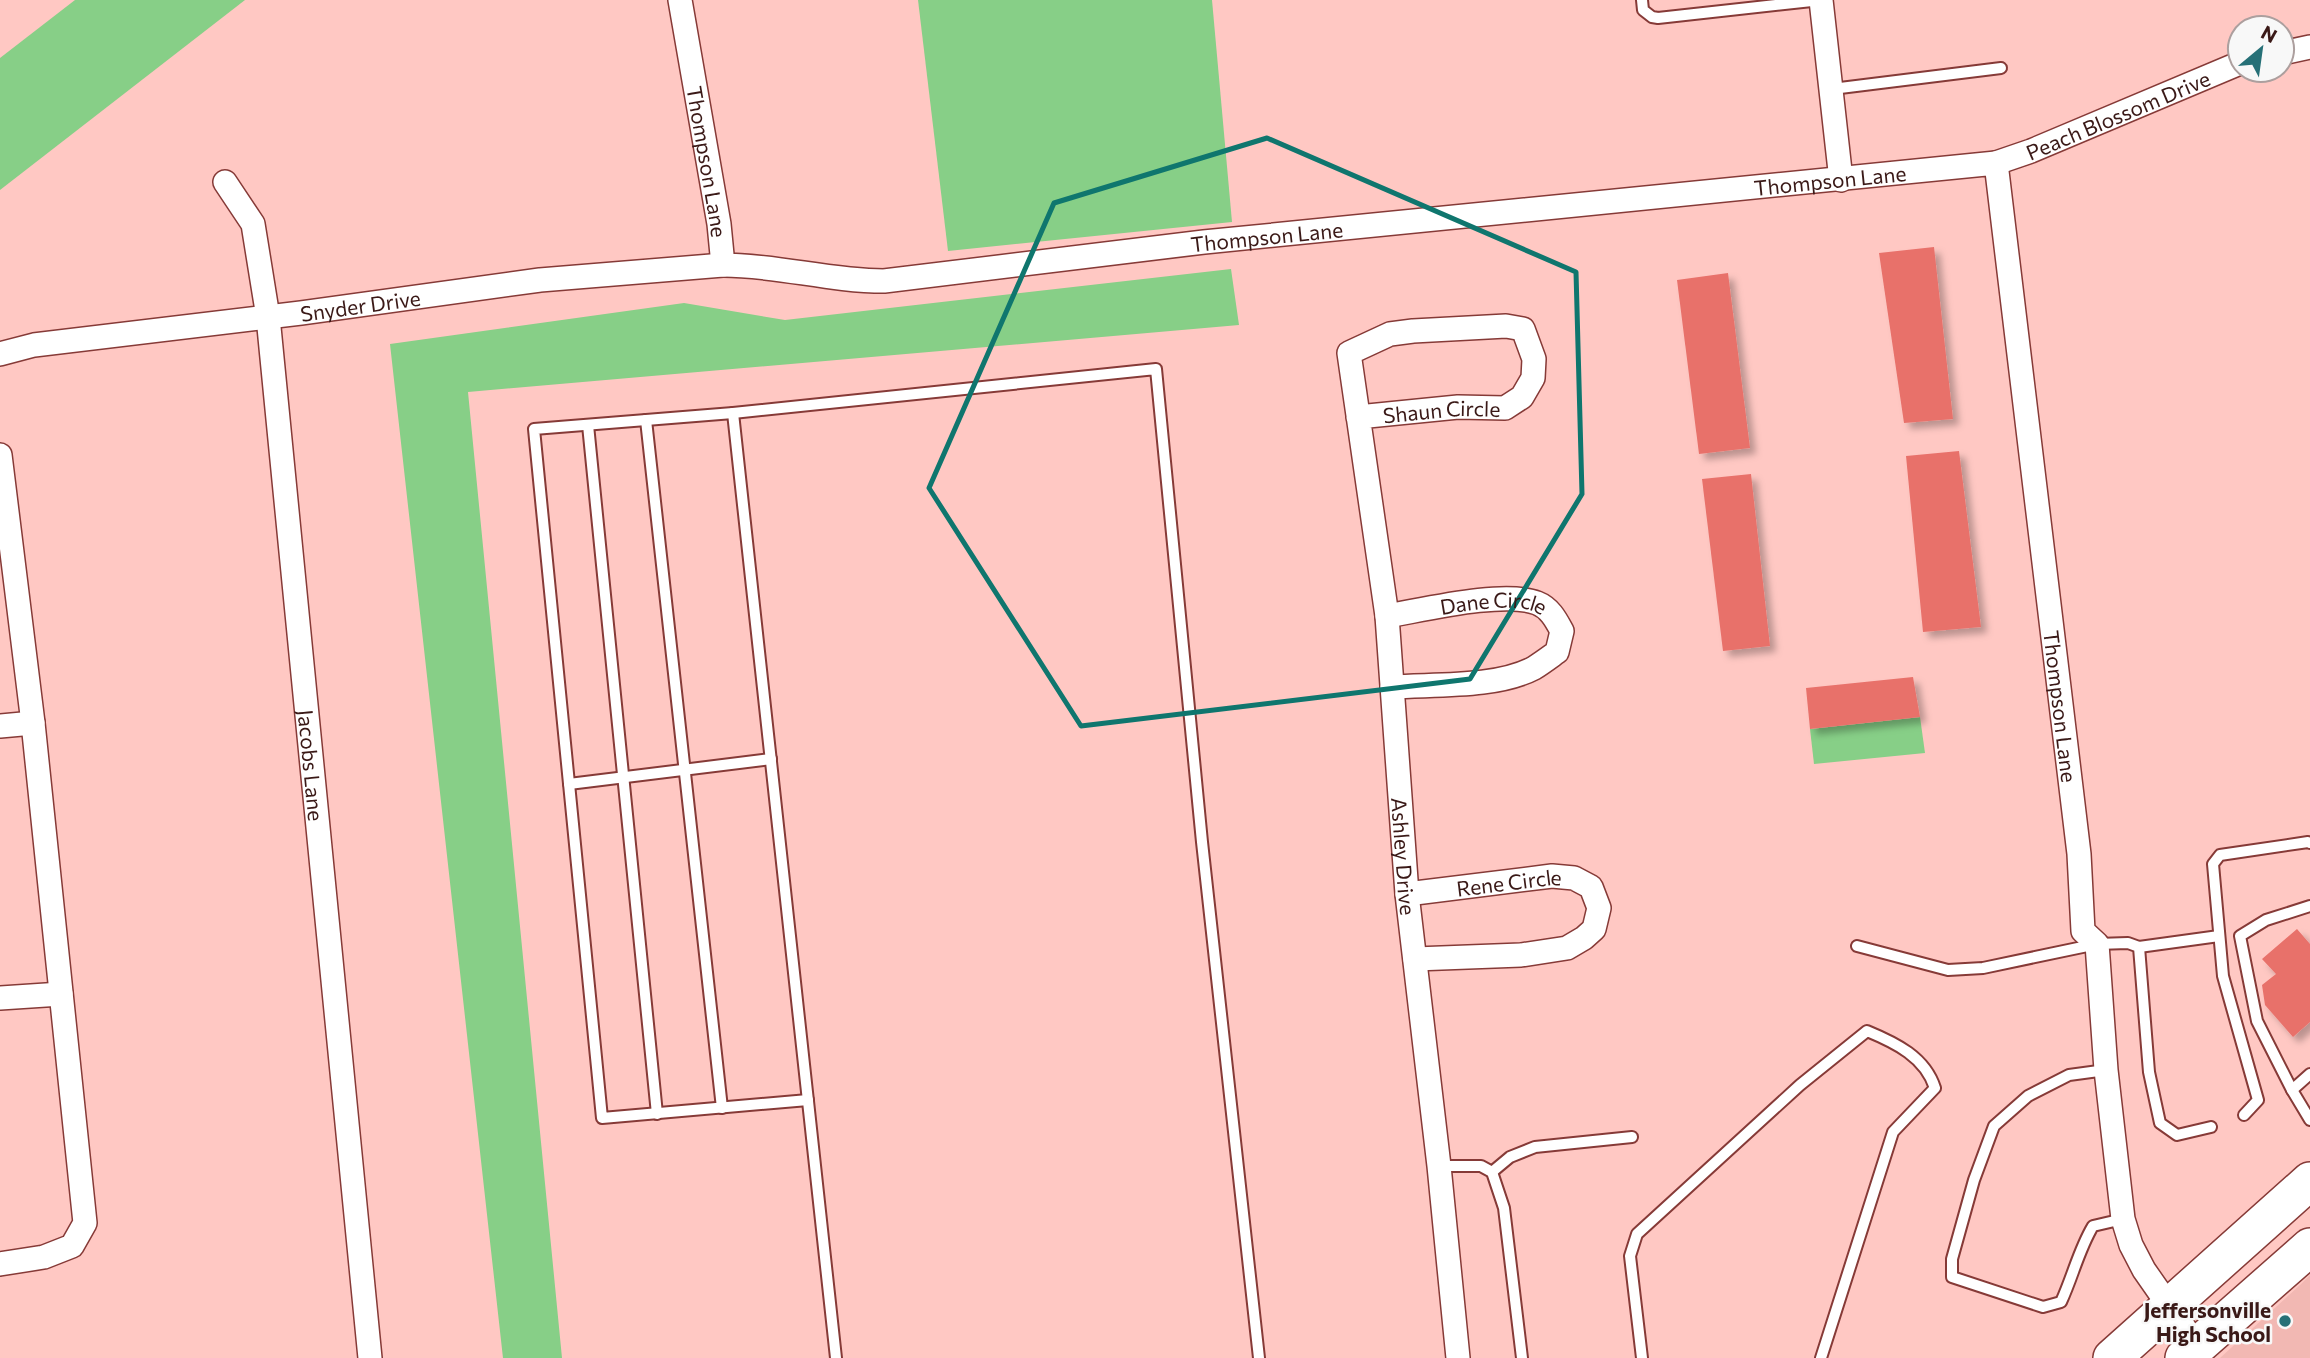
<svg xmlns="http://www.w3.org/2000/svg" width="2310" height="1358" viewBox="0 0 2310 1358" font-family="Commissioner,sans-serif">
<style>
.built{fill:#f2b8b3}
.green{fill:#87cf87}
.building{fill:#e8716b;filter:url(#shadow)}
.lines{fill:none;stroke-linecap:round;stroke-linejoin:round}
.service-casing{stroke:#863a37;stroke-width:14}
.minor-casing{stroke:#863a37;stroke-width:26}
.primary-casing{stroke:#863a37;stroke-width:40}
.service{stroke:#fff;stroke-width:10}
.minor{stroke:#fff;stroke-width:23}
.primary{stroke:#fff;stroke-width:37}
.marked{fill:none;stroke:#0f766e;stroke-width:5;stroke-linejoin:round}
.poi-dot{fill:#267077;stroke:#f8f8f8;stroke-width:2.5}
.labels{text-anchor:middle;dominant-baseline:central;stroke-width:5;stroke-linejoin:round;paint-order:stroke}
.street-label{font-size:21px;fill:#3a1917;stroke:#f8f8f8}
.poi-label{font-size:21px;font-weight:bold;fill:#3a1917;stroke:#f8f8f8;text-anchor:end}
</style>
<defs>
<filter id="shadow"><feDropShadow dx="6" dy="6" stdDeviation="3.5" flood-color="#0004"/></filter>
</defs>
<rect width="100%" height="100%" fill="#ffc8c3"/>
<path class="built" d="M2310,1275V1358H2220L2300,1285Z"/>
<g class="green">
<path d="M75,0H245L0,190V58Z"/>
<path d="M918,0H1212L1232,222L948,251Z"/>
<path d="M1231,269L1239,325L468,392L562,1358H503L390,344L684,303L785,320Z"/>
<path d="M1920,717L1925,753L1814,764L1810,729Z"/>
</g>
<g class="building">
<path d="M1934,247L1953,419L1904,423L1879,253Z"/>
<path d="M1728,273L1750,448L1699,454L1677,280Z"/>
<path d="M1959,451L1981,627L1923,632L1906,456Z"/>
<path d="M1751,474L1770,646L1723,651L1702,479Z"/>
<path d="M1913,677L1920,717L1810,729L1806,688Z"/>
<path d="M2297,929L2310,944V1022L2293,1037L2265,1005L2262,985L2276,974L2262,959Z"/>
</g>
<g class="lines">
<defs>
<g id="service">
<path d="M1642,0L1643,10L1652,17L1658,18L1821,0"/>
<path d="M1832,89L2001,68"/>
<path d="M733,413L534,429L602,1118L808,1100"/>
<path d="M646,420L722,1108"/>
<path d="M588,425L657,1114"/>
<path d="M569,784L771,759"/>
<path d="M2310,906L2266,920L2240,936L2257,1021L2292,1090L2310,1120"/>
<path d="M1857,946L1948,970L1983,968L2097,944L2128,943L2139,947L2149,1072L2160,1123L2177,1135L2211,1127"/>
<path d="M2139,947L2219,936"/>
<path d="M2106,1070L2069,1075L2028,1096L1994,1126L1974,1180L1952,1259V1277L2043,1307L2061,1302C2073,1276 2079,1249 2093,1226L2123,1219"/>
<path d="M2292,1090L2310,1074"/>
<path d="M2244,1115L2258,1100L2223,976L2213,864L2220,855L2308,842L2310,843"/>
<path d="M1439,1166H1481L1492,1172L1504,1208L1522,1358"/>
<path d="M1492,1172L1510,1157L1535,1147L1632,1137"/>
<path d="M836,1358L733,413L1156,369L1202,842L1259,1358"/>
<path d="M1642,1358L1630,1256L1637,1234L1800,1085L1867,1031C1896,1043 1925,1057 1935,1088L1893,1132L1821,1358"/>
</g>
<g id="minor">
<path id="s1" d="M680,0L719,224L723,265C777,265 829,281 884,281L1204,242L1996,163L2079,854L2083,931L2097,944L2106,1070L2123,1219L2131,1245L2144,1270L2197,1346"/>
<path d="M1821,0L1841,180"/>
<path d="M2282,53L2310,47"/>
<path id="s2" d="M1996,163L2031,151L2240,63"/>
<path id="s3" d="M225,182L253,224L268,317L370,1358"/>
<path id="s4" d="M0,354L34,345L301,313L540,280L723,265"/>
<path id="s5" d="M1358,417L1458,407L1505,408L1522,397L1533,378L1534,359L1523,329L1506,326L1413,331L1390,334L1349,353L1387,616L1407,894L1439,1166L1458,1358"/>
<path d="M0,455L33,723L85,1223L72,1246L44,1257L0,1264"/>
<path id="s6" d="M1387,616C1423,610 1504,590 1537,603C1550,608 1556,620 1562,631L1557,652C1550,657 1542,663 1534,668C1496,688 1435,684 1392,687"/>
<path d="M0,726L33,723"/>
<path id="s7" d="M1407,894L1552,876L1574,878L1591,887L1599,908L1594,929L1584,938L1567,948L1521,955L1415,959"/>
<path d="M0,998L61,994"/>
</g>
<g id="primary">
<path d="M2112,1358L2310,1181"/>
<path d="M2184,1358L2310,1247"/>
</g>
</defs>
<use href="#service" class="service-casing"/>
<use href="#minor" class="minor-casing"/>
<use href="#primary" class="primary-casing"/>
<use href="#service" class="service"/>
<use href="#minor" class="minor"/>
<use href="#primary" class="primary"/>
</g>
<path class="marked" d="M1267,138L1576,272L1582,494L1470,679L1081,726L929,488L1054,203Z"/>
<circle class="poi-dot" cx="2285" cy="1321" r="7"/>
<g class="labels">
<g class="street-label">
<text stroke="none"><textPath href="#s2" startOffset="131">Peach Blossom Drive</textPath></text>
<text stroke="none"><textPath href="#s1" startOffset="164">Thompson Lane</textPath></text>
<text stroke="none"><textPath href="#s1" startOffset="1382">Thompson Lane</textPath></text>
<text stroke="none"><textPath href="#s1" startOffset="816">Thompson Lane</textPath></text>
<text stroke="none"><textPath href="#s4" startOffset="364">Snyder Drive</textPath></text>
<text stroke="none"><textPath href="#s5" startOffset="84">Shaun Circle</textPath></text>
<text stroke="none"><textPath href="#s6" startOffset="108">Dane Circle</textPath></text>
<text stroke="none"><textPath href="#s1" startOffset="2096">Thompson Lane</textPath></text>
<text stroke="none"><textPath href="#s3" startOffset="595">Jacobs Lane</textPath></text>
<text stroke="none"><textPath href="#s5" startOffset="926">Ashley Drive</textPath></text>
<text stroke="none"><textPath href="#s7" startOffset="103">Rene Circle</textPath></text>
</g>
<g class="poi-label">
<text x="2271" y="1309">Jeffersonville<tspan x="2271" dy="24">High School</tspan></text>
</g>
</g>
<g transform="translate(2261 49) rotate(29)"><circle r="33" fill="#f8f8f8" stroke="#ac9f9e" stroke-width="2"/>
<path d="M0-5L12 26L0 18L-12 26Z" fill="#267077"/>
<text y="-10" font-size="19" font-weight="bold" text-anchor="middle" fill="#3a1917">N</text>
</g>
</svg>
